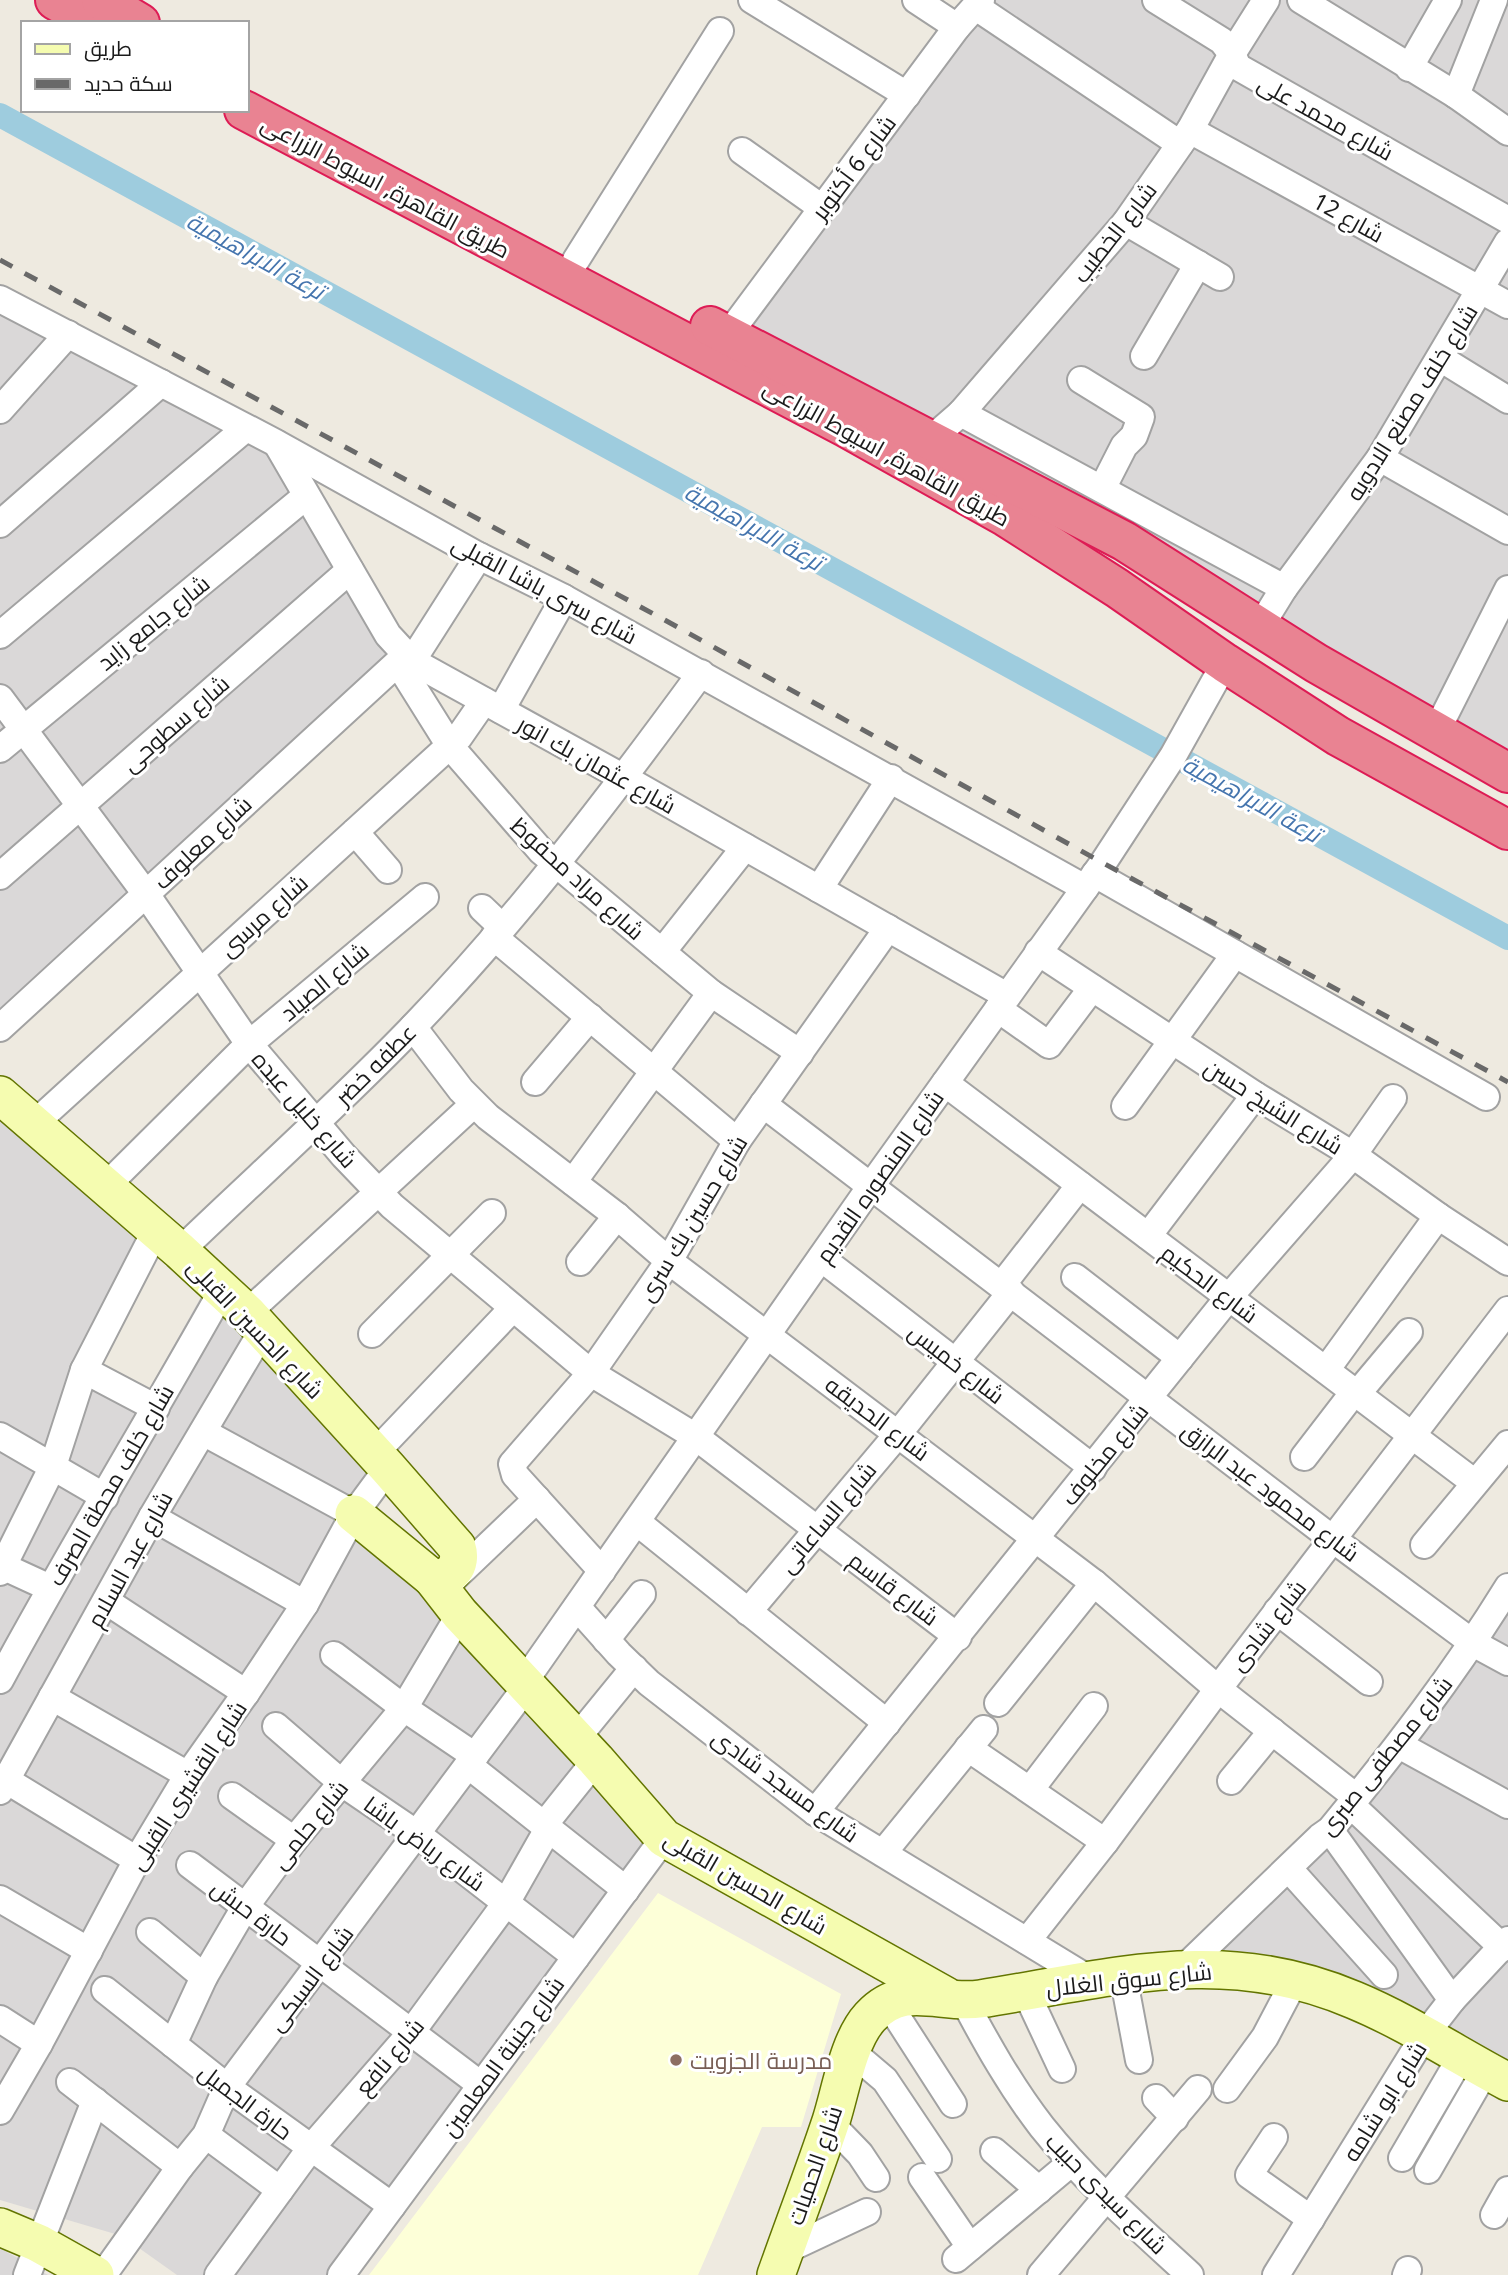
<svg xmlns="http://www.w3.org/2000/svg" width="1508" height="2275" viewBox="0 0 1508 2275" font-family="'Noto Sans',Cairo,sans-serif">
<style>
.residential{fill:#dad8d8}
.education{fill:#fdffd8}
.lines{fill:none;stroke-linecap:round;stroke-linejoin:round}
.canal{stroke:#9eccde;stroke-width:24}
.street-casing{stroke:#a2a2a2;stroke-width:30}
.secondary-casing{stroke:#637500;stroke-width:40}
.highway-casing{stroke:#dd1c55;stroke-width:42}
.street{stroke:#fff;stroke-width:26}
.secondary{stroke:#f5fcb0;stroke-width:37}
.highway{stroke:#e98392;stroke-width:38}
.rail{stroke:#696969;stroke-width:5;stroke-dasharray:14 14;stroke-linecap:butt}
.education-dot{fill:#8d6e63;stroke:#fff;stroke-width:2.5}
.labels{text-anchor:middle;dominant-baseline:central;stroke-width:6;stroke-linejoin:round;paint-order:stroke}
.street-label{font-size:23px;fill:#1b1b1b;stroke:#fff}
.education-label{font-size:23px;fill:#785e54;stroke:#fff;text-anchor:start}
.water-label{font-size:24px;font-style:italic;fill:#4575ae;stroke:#fff}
</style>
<rect width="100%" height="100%" fill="#eeeae0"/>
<g class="residential">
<path d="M979,0H1508V772L729,335Z"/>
<path d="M0,302L275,443L404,656L0,1028Z"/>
<path d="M0,1111L155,1242L88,1378L142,1402L211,1279L387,1467L353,1514L664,1838L339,2275H177L122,2236L0,2200Z"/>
<path d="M1508,1584V2082L1358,2000L1198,1964L1280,1878Z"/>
<path d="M0,2249L5,2251L48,2275H0Z"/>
</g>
<path class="education" d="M658,1893L841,1994L801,2127H762L698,2275H369Z"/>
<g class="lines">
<path class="canal" d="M0,115L1508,938"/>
<defs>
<g id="street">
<path d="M752,0L907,95"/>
<path d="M916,0L957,27"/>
<path d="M1156,0L1222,41L1232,54L1238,67L1508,220"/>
<path d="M1301,0L1456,95L1508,132"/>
<path d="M976,7L1180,144"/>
<path d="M1409,68L1448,0"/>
<path d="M1456,95L1494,0"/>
<path d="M1190,130L1508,305"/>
<path d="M742,151L822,208"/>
<path d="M1126,222L1220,277"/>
<path d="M576,260L720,31"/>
<path d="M0,299L276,443L479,556L564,598L1085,888"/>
<path d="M728,335L957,27L981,0"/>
<path d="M1144,356L1198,264"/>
<path d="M1440,358L1508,400"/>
<path d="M1081,380L1141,417L1134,436L1124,446L1102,489"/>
<path d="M0,410L68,334"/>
<path d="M961,413L1284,588"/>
<path d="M930,440L961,413L1126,222L1190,130L1232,54L1266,0"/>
<path d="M277,444L388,635L412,661L624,778L1007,996"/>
<path d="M1380,458L1508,531"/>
<path d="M0,524L161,383"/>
<path d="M1260,627L1284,588L1380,458L1508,242"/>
<path d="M0,635L246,428"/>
<path d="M412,661L479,556"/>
<path d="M398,663L450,746L541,851L711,993L800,1053"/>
<path d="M0,698L146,894L249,1044L344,1156L392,1206L591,1373L696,1437L958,1637"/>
<path d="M501,710L564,598"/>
<path d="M1436,732L1508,589"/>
<path d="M0,749L306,496"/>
<path d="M355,832L388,870"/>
<path d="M1095,874L1486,1097"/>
<path d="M0,876L350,570"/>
<path d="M819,889L891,778"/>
<path d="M482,908L502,927"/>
<path d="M494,937L737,1141"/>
<path d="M662,952L745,847"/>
<path d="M1038,952L1255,1095L1353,1155L1438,1216L1508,1262"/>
<path d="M998,1009L1049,1045L1092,988"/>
<path d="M413,1027L461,1090L488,1117L617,1216L669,1261L1094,1583L1218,1689L1356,1797"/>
<path d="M0,1028L405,656"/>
<path d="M535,1082L590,1017"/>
<path d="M945,1083L1475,1483"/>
<path d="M763,1104L1334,1540L1473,1643L1508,1662"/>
<path d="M1125,1106L1235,954"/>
<path d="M34,1124L459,737L484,701"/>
<path d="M573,1182L711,993"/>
<path d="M106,1186L249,1044L425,897"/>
<path d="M1148,1236L1255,1095"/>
<path d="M180,1251C258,1176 339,1104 413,1027C519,917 611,796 701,673"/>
<path d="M821,1258L1093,1468"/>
<path d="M580,1262L617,1216"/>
<path d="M1075,1277L1180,1358"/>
<path d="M1002,1285L1080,1185"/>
<path d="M247,1313L474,1104"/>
<path d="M372,1334L492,1213"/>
<path d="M84,1370L156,1408"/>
<path d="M1326,1370L1438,1216"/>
<path d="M1357,1394L1409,1332"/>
<path d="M203,1432L354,1514"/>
<path d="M0,1436L105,1497"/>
<path d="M375,1453L513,1308"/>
<path d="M1304,1457L1354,1392"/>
<path d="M152,1517L305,1604"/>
<path d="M637,1522L887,1723"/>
<path d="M1424,1545L1508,1444"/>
<path d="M0,1565L50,1588"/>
<path d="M602,1571L515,1475L512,1464L591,1373L669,1261L737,1141L888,928"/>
<path d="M0,1572L53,1466L84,1370L156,1230"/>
<path d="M450,1582L537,1499"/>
<path d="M106,1601L246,1693"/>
<path d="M577,1607L619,1654L649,1683L815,1812L1089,1979"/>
<path d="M1277,1611L1369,1682"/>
<path d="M748,1612L898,1434L1011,1292"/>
<path d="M606,1640L642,1594"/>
<path d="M334,1655L404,1708L475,1756"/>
<path d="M0,1680C71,1549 149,1421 222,1291"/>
<path d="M524,1682L871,1186L1103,863L1173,756L1225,663"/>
<path d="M52,1697L188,1775"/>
<path d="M998,1703L1094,1583"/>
<path d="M276,1726L342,1783L417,1834L576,1957"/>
<path d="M576,1739L634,1668"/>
<path d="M1399,1745L1508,1805"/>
<path d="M968,1748L1105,1842"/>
<path d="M468,1765L626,1890"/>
<path d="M6,1780L137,1860"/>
<path d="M1231,1781L1272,1731"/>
<path d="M1030,1790L1094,1706"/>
<path d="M0,1791L152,1517L263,1330"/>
<path d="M232,1796L294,1840"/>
<path d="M1351,1805L1503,1948"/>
<path d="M815,1812L1229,1297L1353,1155L1393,1098"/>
<path d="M544,1825L596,1760"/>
<path d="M1330,1830L1452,2000"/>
<path d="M883,1853L984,1729"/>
<path d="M190,1865L481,2085"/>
<path d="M1289,1869L1384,1975"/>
<path d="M0,1899L89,1951"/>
<path d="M150,1932L204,1977"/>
<path d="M1027,1941L1105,1842L1218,1689L1508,1310"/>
<path d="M1184,1968L1320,1837L1330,1830C1394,1752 1455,1673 1508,1587"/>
<path d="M1123,1975L1139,2060"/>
<path d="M105,1990L227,2087L392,2206"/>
<path d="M1025,1990L1062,2069"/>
<path d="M963,1999C987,2044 1011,2087 1042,2127C1086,2182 1139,2228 1190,2275"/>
<path d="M888,2003L953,2104"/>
<path d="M0,2019L39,2044"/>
<path d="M173,2044L204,1977L245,1907L294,1840L404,1708L460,1614"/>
<path d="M852,2052L885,2080L938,2159"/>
<path d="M70,2082L180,2167"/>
<path d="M1227,2089L1265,2037L1295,1980"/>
<path d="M1156,2098L1175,2118"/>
<path d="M0,2111L39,2044L137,1860L188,1775L246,1693L305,1604L354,1514L388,1468"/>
<path d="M830,2123L860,2154L876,2178"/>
<path d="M206,2135L280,2190"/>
<path d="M1274,2137L1249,2175L1311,2219"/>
<path d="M994,2151L1039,2190"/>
<path d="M1402,2158L1461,2057"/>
<path d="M1428,2170L1485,2071"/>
<path d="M922,2177L970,2247"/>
<path d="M1494,2215L1508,2190"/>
<path d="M784,2251L867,2212"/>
<path d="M956,2259L1072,2162"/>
<path d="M27,2275L95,2101"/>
<path d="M103,2275L180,2167L206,2135L227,2087L527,1686"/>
<path d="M218,2275L310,2149L410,2034L506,1903L548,1829"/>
<path d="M341,2275L664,1838"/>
<path d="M1041,2275L1198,2089"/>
<path d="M1276,2275L1424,2036L1452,2000L1508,1940"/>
<path d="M1406,2275L1408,2270"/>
</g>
<g id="secondary">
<path d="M0,1095L180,1251L247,1313L388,1468L457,1547C463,1565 451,1580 432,1578L354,1514"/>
<path d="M432,1578L460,1614L596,1760L664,1838L946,1996"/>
<path d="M0,2227L38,2243L95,2275"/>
<path d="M776,2275C794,2224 814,2172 831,2121C841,2090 848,2041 870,2017C904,1980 940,2005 980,1999C1113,1978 1223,1944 1354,2000C1407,2022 1457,2055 1508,2082"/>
</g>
<g id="highway">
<path d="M55,0L95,23"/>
<path d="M101,0L140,23"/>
<path d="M244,110L845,427L1006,517L1117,588L1225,663L1338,736L1508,830"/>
<path d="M710,326L1124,541L1316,663L1508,773"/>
</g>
</defs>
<use href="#street" class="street-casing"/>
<use href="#secondary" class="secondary-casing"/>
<use href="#highway" class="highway-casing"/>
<use href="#street" class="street"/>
<use href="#secondary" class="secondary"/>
<use href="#highway" class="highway"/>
<path class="rail" d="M0,260L672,624L1103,863L1508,1082"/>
</g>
<circle class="education-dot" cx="676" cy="2060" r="7"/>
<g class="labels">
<g class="street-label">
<text transform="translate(1326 117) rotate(29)">شارع محمد على</text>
<text transform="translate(853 167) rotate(-53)">شارع 6 أكتوبر</text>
<text transform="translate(386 186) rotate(28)">طريق القاهرة, اسيوط الزراعى</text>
<text transform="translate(1349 217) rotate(29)">شارع 12</text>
<text transform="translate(1114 232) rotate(-52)">شارع الخطيب</text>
<text transform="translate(1411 402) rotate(-58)">شارع خلف مصنع الادويه</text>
<text transform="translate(887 452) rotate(29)">طريق القاهرة, اسيوط الزراعى</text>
<text transform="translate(545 589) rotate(28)">شارع سرى باشا القبلى</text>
<text transform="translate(153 622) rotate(-39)">شارع جامع زايد</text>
<text transform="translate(175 723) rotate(-41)">شارع سطوحى</text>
<text transform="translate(597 764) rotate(29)">شارع عثمان بك انور</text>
<text transform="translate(202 842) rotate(-43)">شارع معلوف</text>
<text transform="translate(578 878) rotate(42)">شارع مراد محفوظ</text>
<text transform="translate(263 915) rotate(-42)">شارع مرسى</text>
<text transform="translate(324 981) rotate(-40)">شارع الصياد</text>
<text transform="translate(375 1064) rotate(-45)">عطفه خضر</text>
<text transform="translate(1274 1106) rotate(32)">شارع الشيخ حسن</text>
<text transform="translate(305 1109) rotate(49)">شارع خليل عبده</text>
<text transform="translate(879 1176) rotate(-55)">شارع المنصوره القديم</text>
<text transform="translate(692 1218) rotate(-59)">شارع حسين بك سرى</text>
<text transform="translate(1210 1283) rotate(37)">شارع الحكيم</text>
<text transform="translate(256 1328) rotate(46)">شارع الحسين القبلى</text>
<text transform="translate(957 1363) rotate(38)">شارع خميس</text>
<text transform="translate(878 1418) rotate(37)">شارع الحديقه</text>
<text transform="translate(1104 1454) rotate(-51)">شارع مخلوف</text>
<text transform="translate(110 1485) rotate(-60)">شارع خلف محطة الصرف</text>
<text transform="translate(1271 1491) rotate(37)">شارع محمود عبد الرازق</text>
<text transform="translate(827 1517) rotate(-50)">شارع الساعاتى</text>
<text transform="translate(129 1559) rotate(-61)">شارع عبد السلام</text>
<text transform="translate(894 1588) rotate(37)">شارع قاسم</text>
<text transform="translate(1267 1625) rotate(-52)">شارع شادى</text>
<text transform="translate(1385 1755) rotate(-51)">شارع مصطفى صبرى</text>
<text transform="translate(187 1785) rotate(-57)">شارع القشيرى القبلى</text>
<text transform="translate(786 1785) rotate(36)">شارع مسجد شادى</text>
<text transform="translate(309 1824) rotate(-51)">شارع حلمى</text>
<text transform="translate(425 1843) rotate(36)">شارع رياض باشا</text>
<text transform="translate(746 1882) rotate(30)">شارع الحسين القبلى</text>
<text transform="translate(252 1912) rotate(37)">حارة حبش</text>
<text transform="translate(310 1978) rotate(-53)">شارع السبكى</text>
<text transform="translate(1129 1979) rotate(-6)">شارع سوق الغلال</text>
<text transform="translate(389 2056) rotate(-50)">شارع نافع</text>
<text transform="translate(502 2056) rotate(-54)">شارع جنينة المعلمين</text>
<text transform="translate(246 2101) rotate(37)">حارة الجميل</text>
<text transform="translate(1384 2101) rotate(-58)">شارع ابو شامه</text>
<text transform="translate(814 2165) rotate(-71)">شارع الحميات</text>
<text transform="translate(1107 2193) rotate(45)">شارع سيدى حبيب</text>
</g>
<g class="education-label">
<text x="690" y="2060">مدرسة الجزويت</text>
</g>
<g class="water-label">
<text transform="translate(256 255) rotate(29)">ترعة الابراهيمية</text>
<text transform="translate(754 526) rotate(29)">ترعة الابراهيمية</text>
<text transform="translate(1252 798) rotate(29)">ترعة الابراهيمية</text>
</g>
</g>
<rect x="21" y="21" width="228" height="91" fill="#ffffff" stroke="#a4a4a4" stroke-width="2"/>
<rect x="35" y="44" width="35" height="10" fill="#f5fcb0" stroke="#a4a4a4" stroke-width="2"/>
<text x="84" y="56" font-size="21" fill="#1b1b1b">طريق</text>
<rect x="35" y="79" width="35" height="10" fill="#696969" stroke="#a4a4a4" stroke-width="2"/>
<text x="84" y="91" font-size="21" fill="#1b1b1b">سكة حديد</text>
</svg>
